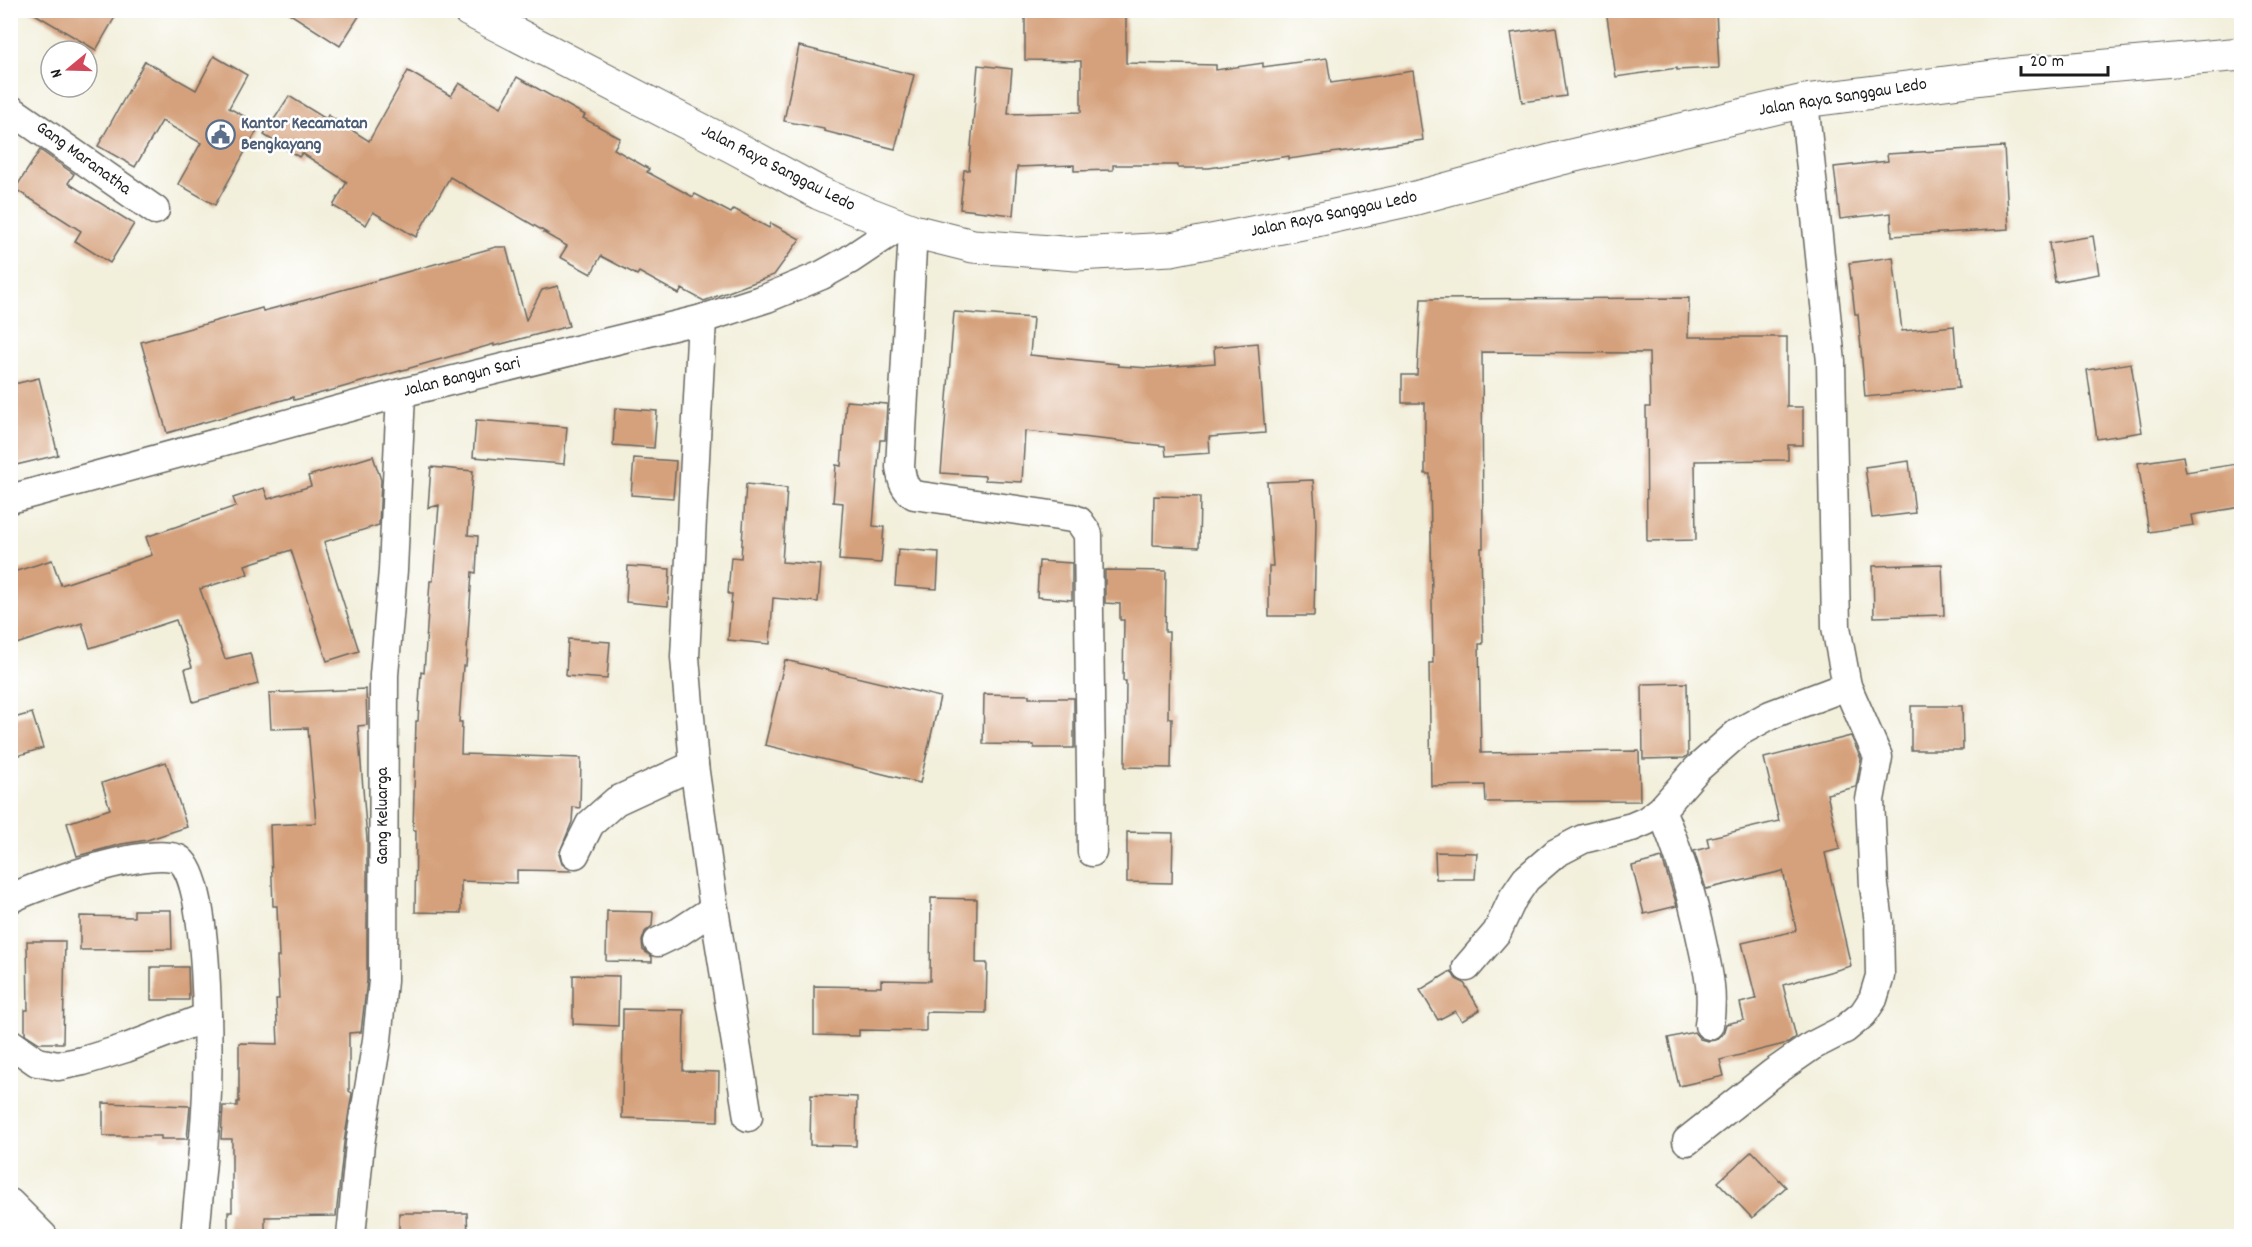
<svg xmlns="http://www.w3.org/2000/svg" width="2252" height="1247" viewBox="0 0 2252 1247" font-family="Dekko,sans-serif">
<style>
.building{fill:#d5a17b}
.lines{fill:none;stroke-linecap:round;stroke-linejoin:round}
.minor-casing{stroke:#67665f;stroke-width:31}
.trunk-casing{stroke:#67665f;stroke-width:35}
.minor{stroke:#fff;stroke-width:28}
.trunk{stroke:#fff;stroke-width:33}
.labels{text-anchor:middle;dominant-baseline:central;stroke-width:5;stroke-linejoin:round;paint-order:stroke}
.street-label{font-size:18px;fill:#1c1c1c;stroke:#fff}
.service-label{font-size:18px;font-weight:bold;fill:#4e5e75;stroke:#fff;text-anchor:start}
</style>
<rect width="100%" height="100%" fill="#fff"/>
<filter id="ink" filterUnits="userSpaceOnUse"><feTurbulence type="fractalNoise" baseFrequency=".0167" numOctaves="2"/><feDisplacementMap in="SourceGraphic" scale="12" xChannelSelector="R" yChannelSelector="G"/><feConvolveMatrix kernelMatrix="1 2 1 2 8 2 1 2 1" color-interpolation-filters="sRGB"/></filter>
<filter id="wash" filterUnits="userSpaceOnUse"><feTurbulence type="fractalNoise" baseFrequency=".008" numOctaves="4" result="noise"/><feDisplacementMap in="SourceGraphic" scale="24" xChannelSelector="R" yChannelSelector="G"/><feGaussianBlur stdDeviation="1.35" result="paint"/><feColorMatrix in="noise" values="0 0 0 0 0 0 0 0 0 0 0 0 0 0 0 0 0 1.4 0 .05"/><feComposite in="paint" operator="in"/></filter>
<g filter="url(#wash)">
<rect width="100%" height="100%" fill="#f2efdb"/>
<g id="blocks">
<g class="building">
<path d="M28,10H119L96,50Z"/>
<path d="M284,10H363L340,46Z"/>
<path d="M1606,10H1716L1719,68L1677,70V68L1616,77Z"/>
<path d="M1025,14L1126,15V63L1216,65V70L1263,63V67L1327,58L1331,83L1413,71L1423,140L1289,159V156L1209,168H1178V165H1113V170L1074,171V165L1017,167L1013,215L960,209L964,170H969L978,65L1012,69L1008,114L1081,112V61L1025,60Z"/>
<path d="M1556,27L1566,96L1522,102L1511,33Z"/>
<path d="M799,46L914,75L895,149L824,131V129L784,121Z"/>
<path d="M214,56L247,75L229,108L260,125L215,205L178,184L201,143L162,121L135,167L98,146L145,61L196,90Z"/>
<path d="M408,71L451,96L459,83L501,107L517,77L585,115L583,118L620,138L614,149L649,169L647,172L693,197L695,194L731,213L734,209L769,228L771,223L800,239L774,275L704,301L682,289L679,294L639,272L637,275L601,256L591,274L560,257L567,246L544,233H547L450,177L416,237L373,212L366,225L333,206L347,182L302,153L299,157L264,135L289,96L326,119L328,115L369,141Z"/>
<path d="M2004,147L2009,229L1892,236L1891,213L1840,219L1834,167L1888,161L1887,154Z"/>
<path d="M40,150L74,174L68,183L134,224L110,263L75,241L81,231L15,189Z"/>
<path d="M2093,236L2099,274L2055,282L2049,243Z"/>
<path d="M496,247H506L526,320L542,290L558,286L569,326L494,346V344L333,390L294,400L293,397L167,433L141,342L262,308L263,311L306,300Z"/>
<path d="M1893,257L1902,331L1954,326L1959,388L1865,397L1858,314H1855L1849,263Z"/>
<path d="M1689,298L1688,337H1787V407H1803V445H1788V460L1695,461L1696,540L1647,541L1646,407H1650L1649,353L1482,352L1483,548H1481L1483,644H1479L1481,753L1639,751L1640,801L1486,802L1485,785L1431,786L1429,663H1433L1430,474H1425V403H1402V375H1417L1421,299Z"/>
<path d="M954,312L1033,318L1030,355L1118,364V366L1149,368L1215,363L1214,347L1258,343L1265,433L1209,437L1210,453L1166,456L1165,446L1025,431L1022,482L985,480V476L941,473Z"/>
<path d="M2131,363L2142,432L2097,439L2087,370Z"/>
<path d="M39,378L58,455L16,465L10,441V385Z"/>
<path d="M846,401L887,404L885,440H880L873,526L884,527L881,563L839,560L843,503L833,502L836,465L841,466Z"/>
<path d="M615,408L657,411L654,448L613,445Z"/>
<path d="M476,420L567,427L564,464L473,457Z"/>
<path d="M373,456L381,480L379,525L324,542L359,651L327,661L291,550L245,565L248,574L200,589L225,659L250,653L258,684L193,702L185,669L192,667L176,620L90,648L82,623L10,646V573L52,560L61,585L152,555L146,537L236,506L233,498L264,488L268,499L311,486L308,476Z"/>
<path d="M2183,456L2186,472L2237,464L2241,487V507L2192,515L2194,525L2149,532L2138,463Z"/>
<path d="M634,458L676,461L673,498L631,495Z"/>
<path d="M1909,461L1915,513L1872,518L1865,467Z"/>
<path d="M431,467L473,471L468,535L478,536L476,573L472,572L466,666H463L459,722H462L461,754L581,758L580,808L573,807L572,822L559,854L562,864L572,871L517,870V883L461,881V913L415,912L416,830H413L416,721H418L421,672L424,673L430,581H433L439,505L428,508Z"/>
<path d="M1313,480L1316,522L1314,616H1269V566H1273L1267,482Z"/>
<path d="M746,484L787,488L782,562L821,565L818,602L773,598L770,644L728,640L732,594H728L731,557L741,558Z"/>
<path d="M1154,496L1200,497L1199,547L1153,545Z"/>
<path d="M898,549L939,552L937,589L895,586Z"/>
<path d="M1039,561L1072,563V600L1037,597Z"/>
<path d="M1942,564L1944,615L1874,617L1873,566Z"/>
<path d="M628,566L670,569L668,606L626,602Z"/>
<path d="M1105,570L1166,571L1165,632H1169L1168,718H1172L1171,768L1125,767L1126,681H1123L1124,620H1120V604L1105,603Z"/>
<path d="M568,639L610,642L607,679L566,676Z"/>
<path d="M785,660L940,697L920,783L765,745Z"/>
<path d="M1687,683L1688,755L1684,758L1643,759L1642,684Z"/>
<path d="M366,689L367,725L358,726L367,839V980L361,1032L349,1033V1091L352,1093L344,1142L336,1216L265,1217V1236H228V1212H232V1139H221L223,1106H237V1102H239V1043L278,1044L276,999H279L277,957H279L277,906H273L270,825L316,823L308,728L271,729L269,693Z"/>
<path d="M984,694L1029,695V698H1074V748H1034V745L983,744Z"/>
<path d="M1911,706H1962L1963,750H1911Z"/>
<path d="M32,713L43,748L10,758V719Z"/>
<path d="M1851,736L1861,759L1856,787L1827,794L1840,849L1825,853L1851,966L1783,985L1796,1037L1788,1043L1720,1060L1724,1076L1679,1086L1668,1038L1694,1032L1700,1039L1708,1041L1715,1040L1723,1034L1726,1024L1744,1020L1740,1003L1756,999L1742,943L1795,931L1796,929L1783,871L1706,889L1694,851L1709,847L1707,838L1779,821L1764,758Z"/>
<path d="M166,762L187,827L147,840L122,844L77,856L67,823L110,809L102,783Z"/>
<path d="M1127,832L1173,833L1172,883L1127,882Z"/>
<path d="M1435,852L1477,853L1475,879H1436Z"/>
<path d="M1662,858L1677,906L1644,914L1632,866Z"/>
<path d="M931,898L977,899L976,963H987L986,1013L926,1012V1031L859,1030V1036L814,1035V986L881,987V980L930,981Z"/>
<path d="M134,910H171L172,949L80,950V916L134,917Z"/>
<path d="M607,911L653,912L652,926L645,932L642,941L643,950L652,957V962L606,961Z"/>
<path d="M27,941H65L63,1043H39L25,1034V1010H28Z"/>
<path d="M151,967H188L189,1000H151Z"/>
<path d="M1451,971L1456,979L1464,983L1480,1010L1462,1021L1455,1011L1438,1020L1420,990Z"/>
<path d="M573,975L619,976L618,1026L573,1024Z"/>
<path d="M623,1009L684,1010L683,1071L719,1072L718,1121L622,1118Z"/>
<path d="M811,1095L857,1097L856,1146L810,1145Z"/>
<path d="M103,1103L190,1106L187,1139H161V1136H103Z"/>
<path d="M1752,1151L1786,1187L1752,1218L1718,1182Z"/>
<path d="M399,1213H467L468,1236H399Z"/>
</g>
</g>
</g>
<g filter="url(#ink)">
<use href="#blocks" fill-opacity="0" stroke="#67665f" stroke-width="1.5"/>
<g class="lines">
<defs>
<g id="minor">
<path d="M10,109L155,210"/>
<path d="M913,231L900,467C902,479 903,488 914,495L1072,518L1079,521L1088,534L1092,852"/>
<path d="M702,319L685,657L694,765L714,909L748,1117"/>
<path d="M10,499L401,393L702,319L767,298L822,275L849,260L900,226"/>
<path d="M1661,810C1680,854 1691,891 1701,938C1708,971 1714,991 1709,1025"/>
<path d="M575,854L590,824L616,801L694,765"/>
<path d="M10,899C36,885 157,843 180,860C210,883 208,1051 207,1092C205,1140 199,1188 195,1236"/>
<path d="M658,942L679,932L714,909"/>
<path d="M1467,967L1497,932L1513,898L1526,879L1556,853L1583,839L1632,827L1646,821L1661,810L1697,769L1739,732L1770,715L1847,686"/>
<path d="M10,1043L37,1062L58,1066L83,1061L126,1048L207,1017"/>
<path d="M1687,1141L1773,1073L1812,1046L1845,1029L1863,1014L1873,999L1880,976L1879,922L1874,886L1870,800L1878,757L1847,686L1836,627L1831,362L1804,101"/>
<path d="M10,1203L43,1236"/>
<path d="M351,1236L360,1144L377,1040L383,981L384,675L393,570L401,393"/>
</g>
<path id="trunk" d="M469,10L734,147L819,193L861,211L913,231L973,246L1076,254L1171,249L1307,222L1412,199L1558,159L1804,101L2016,74L2242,54"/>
</defs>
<use href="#minor" class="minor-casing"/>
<use href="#trunk" class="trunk-casing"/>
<use href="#minor" class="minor"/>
<use href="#trunk" class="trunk"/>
</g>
</g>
<defs>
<symbol id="civic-ring" viewBox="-11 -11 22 22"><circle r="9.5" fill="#fff" stroke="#5c6f8a" stroke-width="1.5"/><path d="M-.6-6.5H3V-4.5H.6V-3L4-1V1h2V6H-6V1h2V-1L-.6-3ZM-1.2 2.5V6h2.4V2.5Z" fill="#5c6f8a"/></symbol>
</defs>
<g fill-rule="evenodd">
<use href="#civic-ring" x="204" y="118" width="33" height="33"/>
</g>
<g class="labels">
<g class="street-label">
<text transform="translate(1843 98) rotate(-9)">Jalan Raya Sanggau Ledo</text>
<text transform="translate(83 159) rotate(36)">Gang Maranatha</text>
<text transform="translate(778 169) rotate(27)">Jalan Raya Sanggau Ledo</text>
<text transform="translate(1334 215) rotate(-12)">Jalan Raya Sanggau Ledo</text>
<text transform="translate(462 378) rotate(-14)">Jalan Bangun Sari</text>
<text transform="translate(383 816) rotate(-90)">Gang Keluarga</text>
</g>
<g class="service-label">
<text x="241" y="124">Kantor Kecamatan<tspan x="241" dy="21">Bengkayang</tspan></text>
</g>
</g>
<rect width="2252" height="1247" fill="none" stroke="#fff" stroke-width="36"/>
<g transform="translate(69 69) rotate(251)"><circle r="28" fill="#ffffff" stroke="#a4a4a4" stroke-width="1.5"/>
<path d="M0-4.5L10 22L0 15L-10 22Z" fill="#d1495b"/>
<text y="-9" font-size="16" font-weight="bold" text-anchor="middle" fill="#1c1c1c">N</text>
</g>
<path d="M2021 66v9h87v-9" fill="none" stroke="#1c1c1c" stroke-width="3"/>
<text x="2030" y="66" font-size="18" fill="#1c1c1c" stroke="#ffffff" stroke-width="4.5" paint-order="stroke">20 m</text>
</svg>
